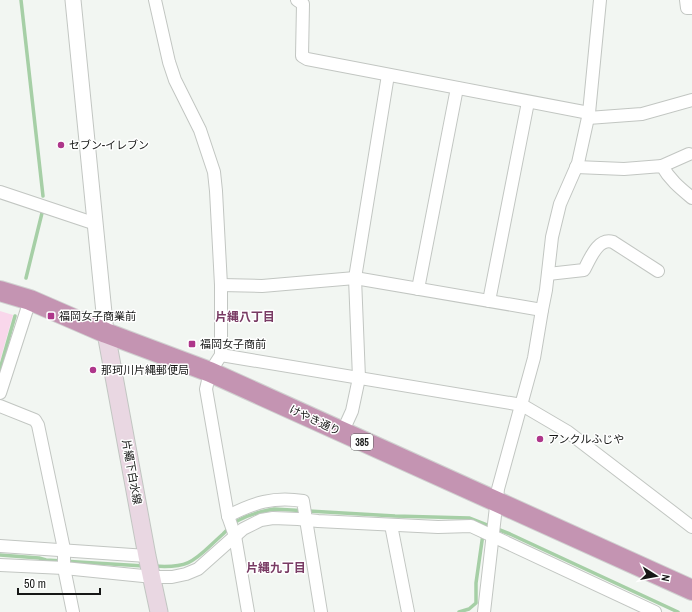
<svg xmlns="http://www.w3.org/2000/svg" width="692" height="612" viewBox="0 0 692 612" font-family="'Archivo Narrow','Noto Sans JP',sans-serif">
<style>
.green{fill:#f9d7eb}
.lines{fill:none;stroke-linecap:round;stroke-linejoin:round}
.stream{stroke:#a6cfa6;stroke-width:3.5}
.minor-casing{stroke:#c2c6c2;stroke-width:14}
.tertiary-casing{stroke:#c2c6c2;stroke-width:17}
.secondary-casing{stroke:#c2c6c2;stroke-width:19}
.trunk-casing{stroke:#d0d1d0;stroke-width:22}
.minor{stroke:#fff;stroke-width:12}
.tertiary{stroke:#fff;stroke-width:15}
.secondary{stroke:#e9d7e2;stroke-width:17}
.trunk{stroke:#c494b2;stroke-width:20}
.poi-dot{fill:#ae368a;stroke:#fff;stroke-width:1.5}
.labels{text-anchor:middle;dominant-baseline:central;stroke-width:3;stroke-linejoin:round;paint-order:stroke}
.shield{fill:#fff;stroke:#5c5d5c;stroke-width:1}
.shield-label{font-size:10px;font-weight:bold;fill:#161716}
.poi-label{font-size:11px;fill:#161716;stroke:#fff;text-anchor:start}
.street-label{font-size:11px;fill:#161716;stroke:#fff}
.neighbourhood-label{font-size:12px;font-weight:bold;fill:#793b64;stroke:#fff}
</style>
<rect width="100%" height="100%" fill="#f2f6f2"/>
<path class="green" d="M0,311L13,315L0,361Z"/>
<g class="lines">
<g class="stream">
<path d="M21,0L43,196"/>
<path d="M26,278L42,213"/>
<path d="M0,369L15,316"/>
<path d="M0,555L39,558L46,560L144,566"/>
<path d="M154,566C193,569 196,558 223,534C228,529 233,523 239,520C250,514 263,511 274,509L395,516L469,518L510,534L678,612"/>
<path d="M459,612L469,609L476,603V583L483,534"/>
</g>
<defs>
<g id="minor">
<path d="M155,0L169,62L175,80L200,130L214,172L216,191L221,285V355L210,372L206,389L228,516L235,536L248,612"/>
<path d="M297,0L303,4L302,56L307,59L589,113"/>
<path d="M686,0L687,8H692"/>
<path d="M588,118L642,114L692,100"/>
<path d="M662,166L689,154"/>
<path d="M576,167L624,169L662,166C670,180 680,188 692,198"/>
<path d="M0,192L96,224"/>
<path d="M548,274L584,270C590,259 598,237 613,242L658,271"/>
<path d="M221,285L262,286L355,278L542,310"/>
<path d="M418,289L457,88"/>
<path d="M489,301L528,102"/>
<path d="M221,355L522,405L568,432L692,527"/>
<path d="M0,393L30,300"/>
<path d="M0,406L35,420L38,425L64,549V568L73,612"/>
<path d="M342,433L352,411L359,378L355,278L388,75"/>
<path d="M228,516C253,503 274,496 303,501L321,612"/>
<path d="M391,525L408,612"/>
<path d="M0,546L147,556"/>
<path d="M0,565L64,568L153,577H172L186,574L198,569L243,529L261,520L273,518L298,519L318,521L438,527L471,526L655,612"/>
<path d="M484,612L498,489L534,358L542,310L546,290L552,237L560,204L578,163L589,113L600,0"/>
</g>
<path id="tertiary" d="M73,0L106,333"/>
<path id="secondary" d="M106,333L147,556L159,612"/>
<path id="trunk" d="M0,291L30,300L106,333L210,372L692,590"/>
</defs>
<use href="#minor" class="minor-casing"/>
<use href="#tertiary" class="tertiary-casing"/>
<use href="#secondary" class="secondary-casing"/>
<use href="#trunk" class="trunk-casing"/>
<use href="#minor" class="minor"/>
<use href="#tertiary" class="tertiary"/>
<use href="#secondary" class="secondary"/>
<use href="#trunk" class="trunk"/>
</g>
<g class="poi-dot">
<circle cx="61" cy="145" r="4"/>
<rect x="47" y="312" width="8" height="8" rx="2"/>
<rect x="188" y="340" width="8" height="8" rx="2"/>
<circle cx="93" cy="370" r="4"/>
<circle cx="540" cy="439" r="4"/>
</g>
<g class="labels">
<rect class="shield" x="351" y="434" width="22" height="16" rx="3"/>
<g class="shield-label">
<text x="362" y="442">385</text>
</g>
<g class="poi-label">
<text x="69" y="145">セブン-イレブン</text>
<text x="59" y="316">福岡女子商業前</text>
<text x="200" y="344">福岡女子商前</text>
<text x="101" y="370">那珂川片縄郵便局</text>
<text x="548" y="439">アンクルふじや</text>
</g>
<g class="street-label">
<text transform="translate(315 420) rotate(25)">けやき通り</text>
<text transform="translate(132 472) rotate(80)">片繩下白水線</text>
</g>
<g class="neighbourhood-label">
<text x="245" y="317">片縄八丁目</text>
<text x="276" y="568">片縄九丁目</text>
</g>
</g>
<g transform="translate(656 576) rotate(101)" stroke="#ffffff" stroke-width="3" paint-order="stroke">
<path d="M0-3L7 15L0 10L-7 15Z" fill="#161716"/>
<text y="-6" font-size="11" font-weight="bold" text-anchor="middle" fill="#161716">N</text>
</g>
<path d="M18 588v6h82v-6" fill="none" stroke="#161716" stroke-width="2"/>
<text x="24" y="588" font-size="12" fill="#161716" stroke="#ffffff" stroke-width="3" paint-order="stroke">50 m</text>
</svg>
